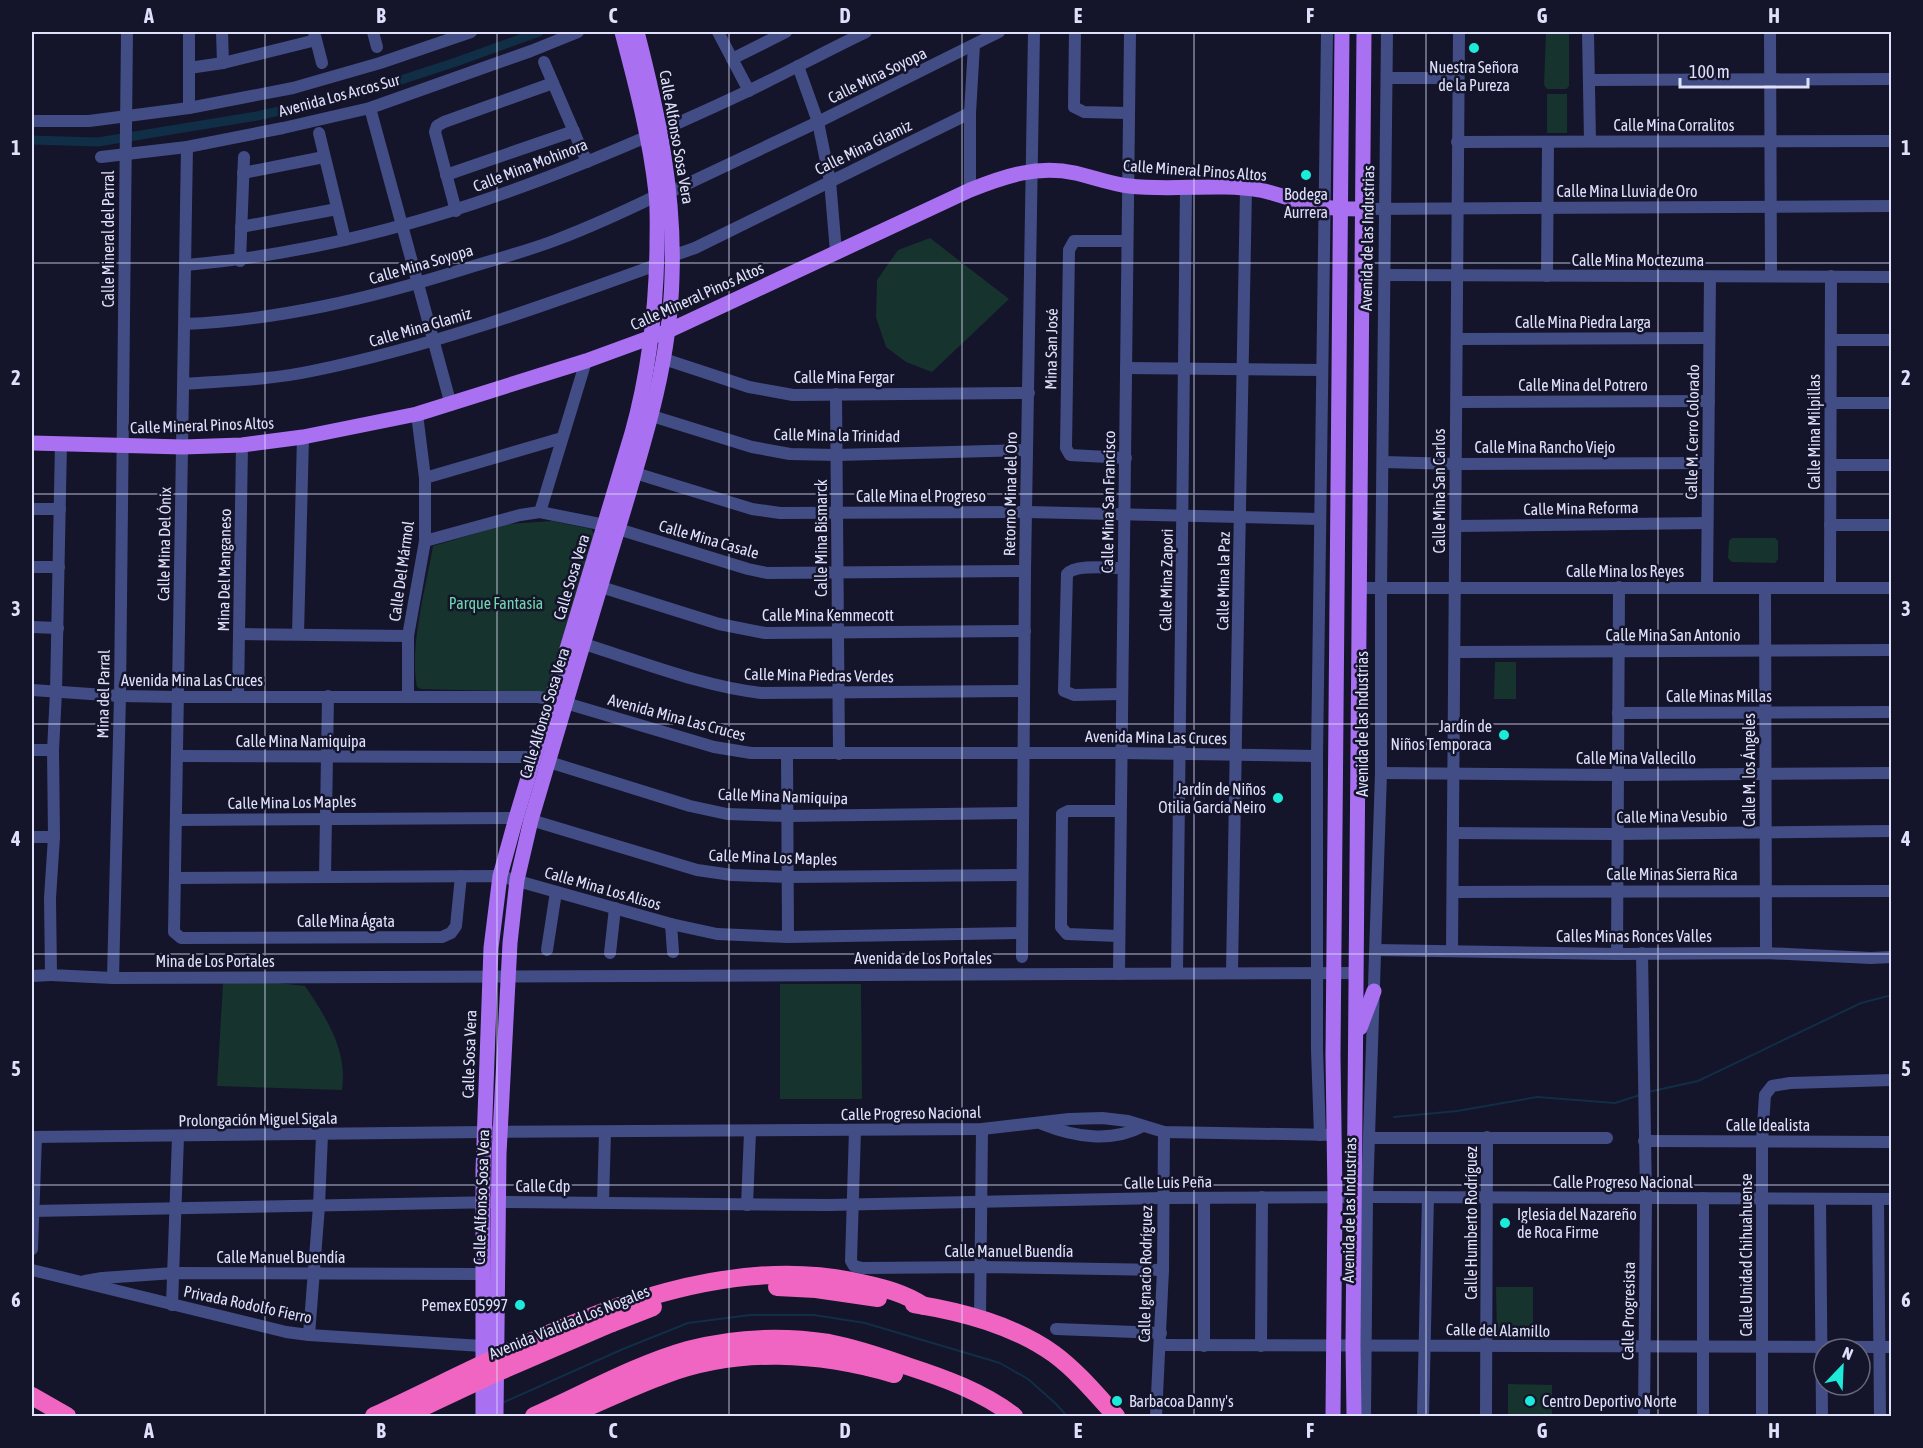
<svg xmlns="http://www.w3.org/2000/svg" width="1923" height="1448" viewBox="0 0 1923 1448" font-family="'Asap Condensed',sans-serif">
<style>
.green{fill:#17332d}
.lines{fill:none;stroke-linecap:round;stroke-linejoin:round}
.stream{stroke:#102e46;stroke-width:2}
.canal{stroke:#102e46;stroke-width:9}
.minor{stroke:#434d85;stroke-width:12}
.major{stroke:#aa70f2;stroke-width:15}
.highway{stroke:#f165c2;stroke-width:18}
.highway-bridge{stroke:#f165c2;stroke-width:18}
.grid{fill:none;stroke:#dfe1fc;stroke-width:1.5;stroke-opacity:0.55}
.poi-dot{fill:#1debda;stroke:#14142a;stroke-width:2}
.labels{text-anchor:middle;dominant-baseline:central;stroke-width:5;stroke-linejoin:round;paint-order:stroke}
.poi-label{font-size:16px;fill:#dfe1fc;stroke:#14142a;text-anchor:end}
.street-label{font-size:16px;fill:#dfe1fc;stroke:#14142a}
.park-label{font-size:16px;fill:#70d7ab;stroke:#14142a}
.neatline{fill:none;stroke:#dfe1fc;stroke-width:2}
.grid-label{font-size:20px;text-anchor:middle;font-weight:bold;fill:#dfe1fc}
</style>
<rect width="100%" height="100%" fill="#14142a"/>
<g class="green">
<path d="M1546,32L1569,33V86L1566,89H1547L1544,85Z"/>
<rect x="1547" y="94" width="20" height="39"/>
<path d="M930,238L1009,299L932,372L906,362L886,347L876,317L877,280L898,250Z"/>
<path d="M552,521L591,529L594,534L549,686L545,692L421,689L417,687C409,648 426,586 433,546L508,524Z"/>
<path d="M1732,538H1775L1778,541V559L1775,563L1732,562L1728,558L1729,541Z"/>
<path d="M1495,662H1516V699H1494Z"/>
<path d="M268,982L305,986C326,1017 348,1051 342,1090L217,1086L223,983Z"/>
<path d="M780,984H861L862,1099H780Z"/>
<path d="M1496,1287H1533V1336H1497Z"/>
<path d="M1508,1384L1552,1385V1416H1508Z"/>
</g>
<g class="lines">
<g class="stream">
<path d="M1648,1092L1698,1081L1861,1003L1892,995"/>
<path d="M1394,1117L1457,1111L1537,1097L1615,1103L1640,1095"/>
<path d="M502,1403L623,1349L688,1323L750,1315H814L865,1323L1000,1363L1028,1379L1055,1403L1067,1416"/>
</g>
<path class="canal" d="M32,140L98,142L257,116L364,92L456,62L539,32"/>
<g class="minor">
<path d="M189,32V108"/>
<path d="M222,32L223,63"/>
<path d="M314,32L322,63"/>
<path d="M373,32L377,47"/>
<path d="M718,32L749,91"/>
<path d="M1075,32L1074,107L1084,112L1128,113"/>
<path d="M1588,32L1590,141"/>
<path d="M1770,32L1771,276"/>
<path d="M732,59L786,32"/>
<path d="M544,62L587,162"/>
<path d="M798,66L818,122L830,181L836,252"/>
<path d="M189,68L223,63L316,40"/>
<path d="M1387,78H1458"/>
<path d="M1589,80L1892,79"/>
<path d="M370,108L451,405"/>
<path d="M32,121H89L189,108L293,88L380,63L471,32"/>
<path d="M319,133L345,240"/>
<path d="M1457,142L1892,141"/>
<path d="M187,147L174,932L181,938L442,937L451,933L456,926L461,876"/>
<path d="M101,157L187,147L283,128L370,108L531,51L578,32"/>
<path d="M243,173L324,157"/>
<path d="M446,175L574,131"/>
<path d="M970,190V113L974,45"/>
<path d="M670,192L818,122L999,32"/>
<path d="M1363,209L1892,206"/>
<path d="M456,211L435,132L437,126L444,122L553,83"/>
<path d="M241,227L337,209"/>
<path d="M672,256L695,248L970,113"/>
<path d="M240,261L244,157"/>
<path d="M186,265C386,248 567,176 748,91C788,72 826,51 866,32"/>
<path d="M1385,275L1892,277"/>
<path d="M1547,276L1548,142"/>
<path d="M185,324C279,320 371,298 461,270C492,260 525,252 556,240C590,227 623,212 656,196"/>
<path d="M1457,339L1709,338"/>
<path d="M1831,340H1892"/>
<path d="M664,359L749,387L793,395L1029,393"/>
<path d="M1126,368L1322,370"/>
<path d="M184,384C226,381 270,380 312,371C430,347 543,306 656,265"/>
<path d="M836,394L839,754"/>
<path d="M1457,402L1709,401"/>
<path d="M1831,403H1892"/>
<path d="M652,416L752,447L790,454L837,455L1027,450"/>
<path d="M61,443L56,692L53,750L54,837L50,898L51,975L113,978L1357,973"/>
<path d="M1126,458L1070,455L1066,448L1069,250L1074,241H1126"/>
<path d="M1383,462L1456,464L1708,463"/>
<path d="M1831,465H1892"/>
<path d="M635,473L752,509L780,513L1027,512L1320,519"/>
<path d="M425,478L562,438"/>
<path d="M32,509H60"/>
<path d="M540,512L586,361"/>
<path d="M1830,525H1892"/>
<path d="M1456,526L1707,523"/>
<path d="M425,541L520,515L540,512L605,525L748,569L767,573L1025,571"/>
<path d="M32,567H59"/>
<path d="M601,587L719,624L765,633L1025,631"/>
<path d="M1707,587L1710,277"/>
<path d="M1830,587L1831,276"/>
<path d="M1359,588H1892"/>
<path d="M1765,588L1766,953"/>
<path d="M32,627L58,628"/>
<path d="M239,634L408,636"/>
<path d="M298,634L303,437"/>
<path d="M584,644C642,662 701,686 761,693L1024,691"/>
<path d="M1455,652L1892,650"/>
<path d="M32,690L120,696L178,697H538L552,699L714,747L751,753H1120L1317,756"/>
<path d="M1121,694L1074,695L1064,691L1067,574C1075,564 1110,568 1123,568"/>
<path d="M238,697L242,445"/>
<path d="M408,697V636L425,541V478L417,414"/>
<path d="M1618,713L1892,712"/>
<path d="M32,750H53"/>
<path d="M787,754L788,937"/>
<path d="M177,756L534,757"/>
<path d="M549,762L690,806L727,814L788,816L1023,813"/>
<path d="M1381,773L1618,775L1892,773"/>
<path d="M176,820L516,818"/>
<path d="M531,820L697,870L732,875L788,877L1022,875"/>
<path d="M1453,833L1617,834L1892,831"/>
<path d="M32,837H54"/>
<path d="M325,877L328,696"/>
<path d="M175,878L500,876L671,924L717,934L788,937L1022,933"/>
<path d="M1453,892L1892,891"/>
<path d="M671,924L673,952"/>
<path d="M1118,936L1067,934L1061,927L1062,814L1068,811H1119"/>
<path d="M547,950L556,892"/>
<path d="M1376,950L1617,954L1766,953L1871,958L1892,957"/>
<path d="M1452,950L1459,32"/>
<path d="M610,953L615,908"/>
<path d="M1642,953L1646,1198L1644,1416"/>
<path d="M1617,954L1619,587"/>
<path d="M1022,957L1025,571L1034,32"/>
<path d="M1177,973L1186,188"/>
<path d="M1232,973C1238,712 1239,450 1246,189"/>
<path d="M1119,974L1130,32"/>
<path d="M32,976L51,975"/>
<path d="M113,978L120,696L127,32"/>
<path d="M1042,1124C1074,1137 1112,1143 1143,1126"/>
<path d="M855,1130L851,1261L854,1266L863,1268L981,1267L1163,1270"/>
<path d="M1320,1135L1317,1050V756L1327,32"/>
<path d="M32,1137L484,1132L982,1129L1069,1119L1102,1118L1128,1121L1164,1132L1335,1135"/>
<path d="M1369,1138H1607"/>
<path d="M1644,1141L1892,1142"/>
<path d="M1703,1198V1416"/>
<path d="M1820,1199L1822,1416"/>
<path d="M1878,1199L1880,1416"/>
<path d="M603,1203L605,1132"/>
<path d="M747,1205L750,1132"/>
<path d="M32,1211L498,1202L828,1205L1163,1198L1367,1197L1892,1199"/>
<path d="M32,1249L36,1137"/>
<path d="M32,1270L286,1332L309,1335L482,1346"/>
<path d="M85,1281L102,1278L174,1273L481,1274"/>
<path d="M172,1305L178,1137"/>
<path d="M980,1319L982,1129"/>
<path d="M1056,1329L1161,1333"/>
<path d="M309,1335L319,1206L322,1135"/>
<path d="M1161,1345L1892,1347"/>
<path d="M1204,1346V1198"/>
<path d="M1261,1346L1262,1197"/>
<path d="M1156,1416L1163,1270L1164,1132"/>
<path d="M1365,1416L1367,1197L1381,773V588L1387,32"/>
<path d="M1423,1416L1428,1197"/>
<path d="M1486,1416L1487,1137"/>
<path d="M1762,1416V1141L1765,1095L1772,1086L1790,1083L1892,1080"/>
</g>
<g class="major">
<path d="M32,443L183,447L242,445L303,437L417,414L586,361L668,331L970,190C1005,176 1037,165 1075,173C1093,177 1111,184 1129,186C1172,191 1217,183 1260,190C1280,194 1298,202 1318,206C1333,209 1348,209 1363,209"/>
<path d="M1360,1028L1374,991"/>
<path d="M483,1416V1171L491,948L500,876L516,818L632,433C649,372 656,311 657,248C657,230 658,211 656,193C650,138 636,85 622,32"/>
<path d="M496,1416L499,1154L510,943L517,880L531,820C560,723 588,626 618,529C643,446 670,365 672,277C675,192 658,113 637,32"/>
<path d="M1333,1416L1335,1197L1333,1056L1342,32"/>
<path d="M1354,1416L1353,1345L1364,32"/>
</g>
<g class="highway">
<path d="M777,1287L816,1289L878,1298"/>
<path d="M914,1304C963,1312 1013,1325 1054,1354C1077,1371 1097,1395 1116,1416"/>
<path d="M612,1323L653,1307"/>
<path d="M32,1396L67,1416"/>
<path d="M374,1416C519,1349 695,1244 861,1283C884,1288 904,1293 924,1306"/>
<path d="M534,1416C584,1394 635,1365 688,1350C733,1338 783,1336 829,1343C855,1348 882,1357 907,1366C944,1378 983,1392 1014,1416"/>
<path d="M567,1416C599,1403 631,1387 664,1375C738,1347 819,1352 894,1374"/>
</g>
<path class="highway-bridge" d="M404,1416L489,1376L612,1323"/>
</g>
<path class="grid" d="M265,32V1416M497,32V1416M729,32V1416M962,32V1416M1194,32V1416M1426,32V1416M1658,32V1416M32,263H1892M32,494H1892M32,724H1892M32,954H1892M32,1185H1892"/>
<g class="poi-dot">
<circle cx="1474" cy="48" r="6"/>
<circle cx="1306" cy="175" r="6"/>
<circle cx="1504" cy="735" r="6"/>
<circle cx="1278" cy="798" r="6"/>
<circle cx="1505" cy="1223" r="6"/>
<circle cx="520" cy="1305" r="6"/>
<circle cx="1117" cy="1401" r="6"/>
<circle cx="1530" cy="1401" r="6"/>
</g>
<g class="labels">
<g class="poi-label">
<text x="1474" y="67" text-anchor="middle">Nuestra Señora<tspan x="1474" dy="18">de la Pureza</tspan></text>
<text x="1306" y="194" text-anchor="middle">Bodega<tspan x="1306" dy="18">Aurrera</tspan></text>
<text x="1492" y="726">Jardín de<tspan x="1492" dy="18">Niños Temporaca</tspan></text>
<text x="1266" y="789">Jardín de Niños<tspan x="1266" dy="18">Otilia García Neiro</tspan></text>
<text x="1517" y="1214" text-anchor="start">Iglesia del Nazareño<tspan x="1517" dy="18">de Roca Firme</tspan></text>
<text x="508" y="1305">Pemex E05997</text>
<text x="1129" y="1401" text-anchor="start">Barbacoa Danny's</text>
<text x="1542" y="1401" text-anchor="start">Centro Deportivo Norte</text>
</g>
<g class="street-label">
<text transform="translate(877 75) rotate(-26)">Calle Mina Soyopa</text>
<text transform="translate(339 95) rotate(-15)">Avenida Los Arcos Sur</text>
<text x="1674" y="125">Calle Mina Corralitos</text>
<text transform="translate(677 137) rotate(80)">Calle Alfonso Sosa Vera</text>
<text transform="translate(863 147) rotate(-26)">Calle Mina Glamiz</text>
<text transform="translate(530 165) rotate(-21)">Calle Mina Mohinora</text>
<text transform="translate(1195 170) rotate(4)">Calle Mineral Pinos Altos</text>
<text x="1627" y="191">Calle Mina Lluvia de Oro</text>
<text transform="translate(1367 238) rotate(-89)">Avenida de las Industrias</text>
<text transform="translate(108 239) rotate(-90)">Calle Mineral del Parral</text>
<text x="1638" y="260">Calle Mina Moctezuma</text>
<text transform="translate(421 264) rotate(-16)">Calle Mina Soyopa</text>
<text transform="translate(697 296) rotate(-24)">Calle Mineral Pinos Altos</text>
<text x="1583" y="322">Calle Mina Piedra Larga</text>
<text transform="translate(420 327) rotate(-16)">Calle Mina Glamiz</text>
<text transform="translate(1051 349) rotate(-89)">Mina San José</text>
<text x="844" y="377">Calle Mina Fergar</text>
<text x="1583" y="385">Calle Mina del Potrero</text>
<text transform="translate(202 425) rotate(-2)">Calle Mineral Pinos Altos</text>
<text transform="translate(1692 432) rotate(-89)">Calle M. Cerro Colorado</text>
<text transform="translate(1814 432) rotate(-90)">Calle Mina Milpillas</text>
<text transform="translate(837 435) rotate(1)">Calle Mina la Trinidad</text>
<text x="1545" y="447">Calle Mina Rancho Viejo</text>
<text transform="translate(1439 491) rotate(-90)">Calle Mina San Carlos</text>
<text transform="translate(1010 494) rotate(-89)">Retorno Mina del Oro</text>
<text x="921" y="496">Calle Mina el Progreso</text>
<text transform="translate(1108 502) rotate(-89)">Calle Mina San Francisco</text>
<text transform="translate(1581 508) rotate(-1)">Calle Mina Reforma</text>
<text transform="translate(821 538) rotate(-90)">Calle Mina Bismarck</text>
<text transform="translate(709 539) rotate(16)">Calle Mina Casale</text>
<text transform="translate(164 544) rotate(-89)">Calle Mina Del Ónix</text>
<text transform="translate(224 570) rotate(-89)">Mina Del Manganeso</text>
<text transform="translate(401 571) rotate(-82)">Calle Del Mármol</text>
<text x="1625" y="571">Calle Mina los Reyes</text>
<text transform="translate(571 577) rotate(-73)">Calle Sosa Vera</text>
<text transform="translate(1166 580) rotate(-89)">Calle Mina Zapori</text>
<text transform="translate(1223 581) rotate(-89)">Calle Mina la Paz</text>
<text x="828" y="615">Calle Mina Kemmecott</text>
<text x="1673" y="635">Calle Mina San Antonio</text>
<text transform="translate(819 675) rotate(1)">Calle Mina Piedras Verdes</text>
<text x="192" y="680">Avenida Mina Las Cruces</text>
<text transform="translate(103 694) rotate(-89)">Mina del Parral</text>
<text x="1719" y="696">Calle Minas Millas</text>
<text transform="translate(544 713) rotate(-73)">Calle Alfonso Sosa Vera</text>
<text transform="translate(677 717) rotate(15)">Avenida Mina Las Cruces</text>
<text transform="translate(1362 724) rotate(-90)">Avenida de las Industrias</text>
<text transform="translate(1156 737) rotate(1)">Avenida Mina Las Cruces</text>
<text x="301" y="741">Calle Mina Namiquipa</text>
<text x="1636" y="758">Calle Mina Vallecillo</text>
<text transform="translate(1749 770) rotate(-90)">Calle M. los Ángeles</text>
<text transform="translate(783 796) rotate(2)">Calle Mina Namiquipa</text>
<text transform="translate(292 802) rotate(-1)">Calle Mina Los Maples</text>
<text transform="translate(1672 816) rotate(-1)">Calle Mina Vesubio</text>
<text transform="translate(773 857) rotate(2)">Calle Mina Los Maples</text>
<text x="1672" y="874">Calle Minas Sierra Rica</text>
<text transform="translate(603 888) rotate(16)">Calle Mina Los Alisos</text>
<text x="346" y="921">Calle Mina Ágata</text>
<text x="1634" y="936">Calles Minas Ronces Valles</text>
<text x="923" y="958">Avenida de Los Portales</text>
<text x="215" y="961">Mina de Los Portales</text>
<text transform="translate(469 1054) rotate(-88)">Calle Sosa Vera</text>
<text transform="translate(911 1113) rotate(-1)">Calle Progreso Nacional</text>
<text transform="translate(258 1119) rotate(-1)">Prolongación Miguel Sigala</text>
<text x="1768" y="1125">Calle Idealista</text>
<text transform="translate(1168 1182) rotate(-1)">Calle Luis Peña</text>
<text x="1623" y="1182">Calle Progreso Nacional</text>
<text x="543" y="1186">Calle Cdp</text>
<text transform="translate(481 1197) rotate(-88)">Calle Alfonso Sosa Vera</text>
<text transform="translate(1349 1210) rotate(-89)">Avenida de las Industrias</text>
<text transform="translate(1471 1223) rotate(-90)">Calle Humberto Rodríguez</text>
<text x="1009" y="1251">Calle Manuel Buendía</text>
<text transform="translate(1746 1255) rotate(-90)">Calle Unidad Chihuahuense</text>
<text x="281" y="1257">Calle Manuel Buendía</text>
<text transform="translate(1145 1274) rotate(-89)">Calle Ignacio Rodríguez</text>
<text transform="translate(248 1304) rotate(12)">Privada Rodolfo Fierro</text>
<text transform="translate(1628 1311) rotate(-89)">Calle Progresista</text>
<text transform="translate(569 1322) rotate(-22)">Avenida Vialidad Los Nogales</text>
<text transform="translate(1498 1330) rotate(1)">Calle del Alamillo</text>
</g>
<g class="park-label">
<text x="496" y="603">Parque Fantasia</text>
</g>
</g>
<rect width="1923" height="1448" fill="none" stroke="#14142a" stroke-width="66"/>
<g transform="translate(1842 1367) rotate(23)"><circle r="28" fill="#14142a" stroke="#65667e" stroke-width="1.5"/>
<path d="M0-4.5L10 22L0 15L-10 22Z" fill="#1debda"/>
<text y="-9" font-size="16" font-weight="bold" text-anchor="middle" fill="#dfe1fc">N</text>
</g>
<path d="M1680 78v9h128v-9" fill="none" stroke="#dfe1fc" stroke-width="3"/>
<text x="1689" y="78" font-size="18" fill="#dfe1fc" stroke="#14142a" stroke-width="4.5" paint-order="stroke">100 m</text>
<rect x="33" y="33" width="1857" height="1382" class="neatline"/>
<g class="grid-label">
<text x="149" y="23">A</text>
<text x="381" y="23">B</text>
<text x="613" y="23">C</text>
<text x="845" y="23">D</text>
<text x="1078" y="23">E</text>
<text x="1310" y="23">F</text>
<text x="1542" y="23">G</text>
<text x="1774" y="23">H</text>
<text x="16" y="155">1</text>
<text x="1906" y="155">1</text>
<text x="16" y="385">2</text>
<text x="1906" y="385">2</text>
<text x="16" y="616">3</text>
<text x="1906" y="616">3</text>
<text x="16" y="846">4</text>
<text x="1906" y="846">4</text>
<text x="16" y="1076">5</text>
<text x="1906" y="1076">5</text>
<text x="16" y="1307">6</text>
<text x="1906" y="1307">6</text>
<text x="149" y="1438">A</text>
<text x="381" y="1438">B</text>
<text x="613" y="1438">C</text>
<text x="845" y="1438">D</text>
<text x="1078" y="1438">E</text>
<text x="1310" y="1438">F</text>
<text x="1542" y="1438">G</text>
<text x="1774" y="1438">H</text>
</g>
</svg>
